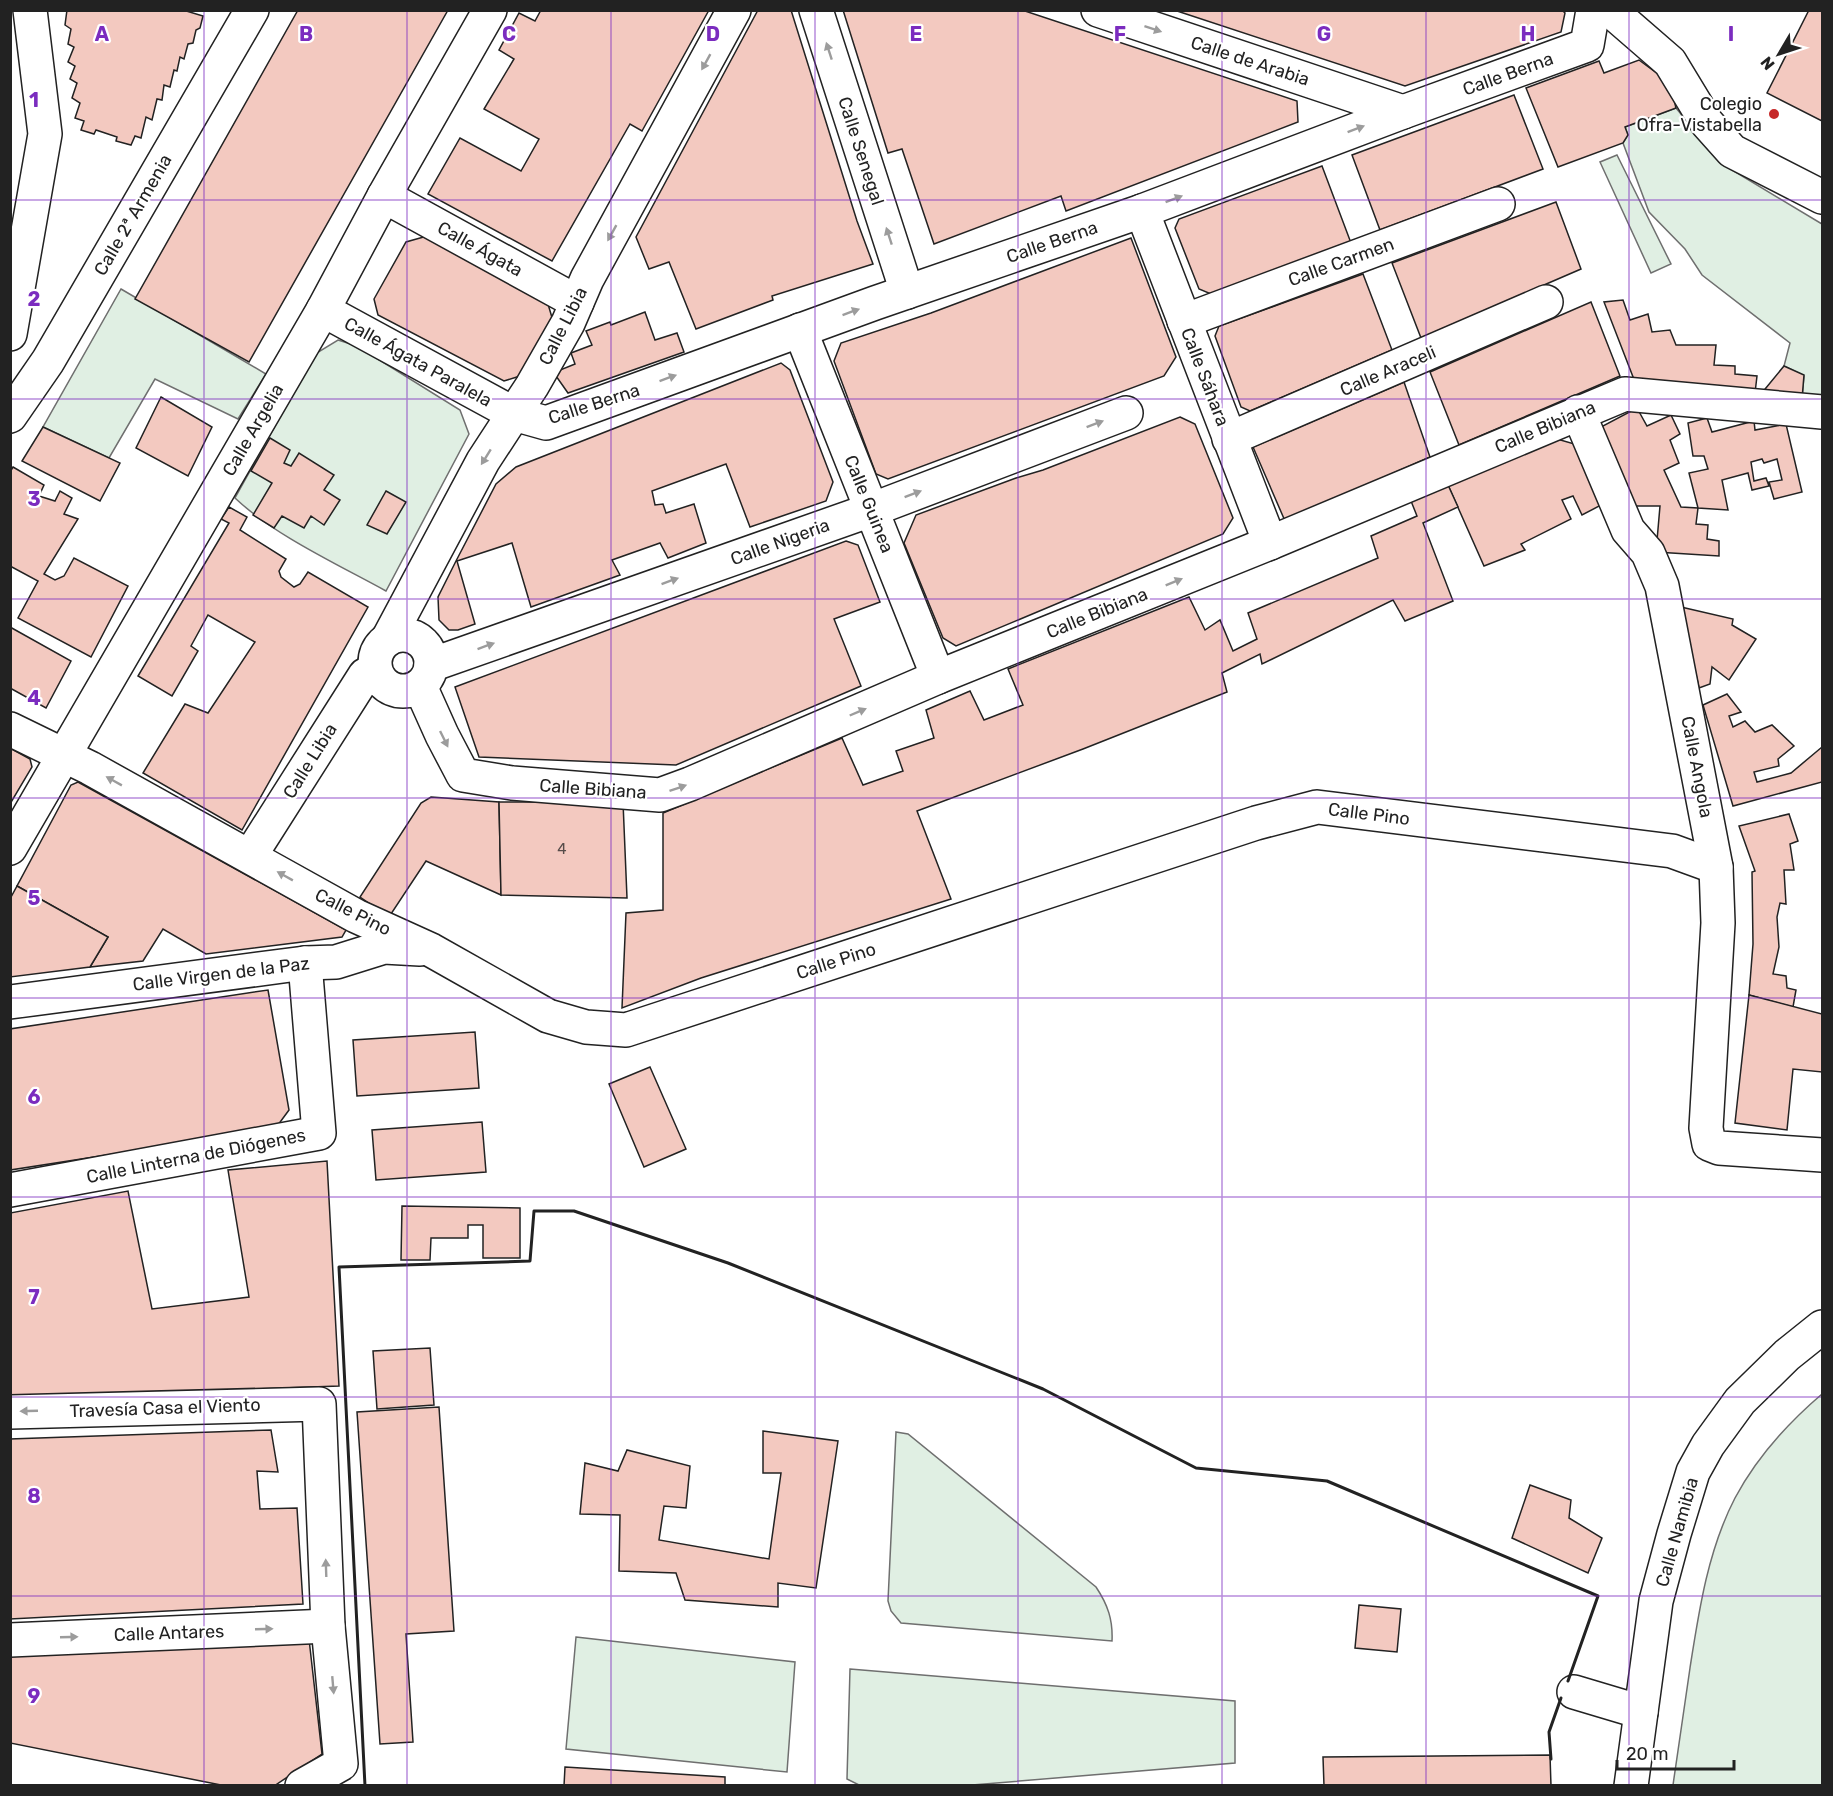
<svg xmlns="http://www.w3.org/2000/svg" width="1833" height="1796" viewBox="0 0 1833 1796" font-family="Rubik,sans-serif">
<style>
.green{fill:#e0efe3;stroke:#6f6f6f;stroke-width:1.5}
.building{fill:#f3c9c0;stroke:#222;stroke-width:1.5}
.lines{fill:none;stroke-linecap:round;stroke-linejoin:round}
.minor-casing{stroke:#222;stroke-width:36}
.minor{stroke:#fff;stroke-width:33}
.wall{stroke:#222;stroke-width:3}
.oneway{fill:#9c9c9c}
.grid{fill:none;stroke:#7b2cbf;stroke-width:1.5;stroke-opacity:0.55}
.poi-dot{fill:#c62828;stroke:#fff;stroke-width:2}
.labels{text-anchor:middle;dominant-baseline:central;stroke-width:4.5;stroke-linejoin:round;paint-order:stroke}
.number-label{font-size:15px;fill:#564c4a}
.street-label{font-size:18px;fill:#222;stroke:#fff}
.poi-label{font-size:18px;fill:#222;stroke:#fff;text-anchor:end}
.grid-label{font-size:20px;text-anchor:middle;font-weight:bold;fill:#7b2cbf;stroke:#fff;stroke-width:4.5;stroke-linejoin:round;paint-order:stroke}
</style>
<rect width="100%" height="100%" fill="#fff"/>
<g class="green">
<path d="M1676,108L1722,164L1822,224V401L1802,399L1804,376L1784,366L1790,343L1702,275L1685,249L1649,212L1623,143L1628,135L1625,127Z"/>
<path d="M1617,155L1671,264L1651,273L1600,162Z"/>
<path d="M121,289L266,374L238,419L155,379L109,458L43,427Z"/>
<path d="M338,340L357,346L460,410L469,434L386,591C337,564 274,535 235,498L315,354Z"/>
<path d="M1822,1394V1785H1673C1679,1746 1684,1707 1690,1668C1699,1610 1708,1550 1735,1498C1757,1457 1788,1423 1822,1394Z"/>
<path d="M896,1432L908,1434L1096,1587C1108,1605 1113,1620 1112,1641L901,1623L891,1611L888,1601Z"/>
<path d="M576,1637L795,1662L787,1772L566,1749Z"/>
<path d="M850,1669L1235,1701V1763L972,1785H859L847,1779Z"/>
</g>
<g class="building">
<path d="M67,10H183L203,16L200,28L196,30L193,43L188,44L184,59L180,57L177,71L174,70L170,87L164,85L162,100L157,99L152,120L146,117L141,138L135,136L131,145L116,141L117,137L96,130L94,134L81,130L84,121L75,118L80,103L72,98L77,83L70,79L75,66L68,62L74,47L68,44L71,29L65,25Z"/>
<path d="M298,10H448L249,362L135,299Z"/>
<path d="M541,10H709L642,131L630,124L552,261L428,194L460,138L521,171L539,139L484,109L514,59L499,50L519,13L535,21Z"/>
<path d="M758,10H791L857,221L873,264L772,296L773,300L696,329L669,262L649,269L636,237Z"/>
<path d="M843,10H1022L1297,101L1298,122L1066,211L1061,196L934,244L902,149L888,153Z"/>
<path d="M1174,10H1562L1565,13L1561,32L1405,86Z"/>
<path d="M1809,10H1822V121L1767,93Z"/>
<path d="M1639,60L1670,83L1676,108L1625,127L1628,135L1623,143L1558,167L1526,88L1599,61L1604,73Z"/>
<path d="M1514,95L1543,169L1380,230L1352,155Z"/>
<path d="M1322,166L1351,243L1211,294L1199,289L1175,228L1179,219Z"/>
<path d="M1556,202L1581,269L1421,338L1392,263Z"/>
<path d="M427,236L548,304L553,321L520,376L504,381L378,315L374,299L406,242Z"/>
<path d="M1131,238L1176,357L1164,376L888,479L876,474L834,361L841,343L931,313Z"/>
<path d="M1363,274L1392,350L1250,411L1241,407L1215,336L1219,326Z"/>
<path d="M1623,300L1630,320L1648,314L1652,332L1670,330L1676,345H1716L1714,365L1735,366V374L1757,376L1755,393L1635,382L1604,302Z"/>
<path d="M1591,302L1620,376L1459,445L1430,372Z"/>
<path d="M645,312L655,340L677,333L684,352L568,393L556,376L560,370L575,364L571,353L592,345L586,331L610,322L611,325Z"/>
<path d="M781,363L790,370L833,482L826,501L750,527L726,464L652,491L655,505L663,504L666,513L694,504L706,543L668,558L660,543L612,560L620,575L531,607L512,543L457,561L475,624L458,630H449L439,620L438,597L456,561L496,484L516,467Z"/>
<path d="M1784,366L1804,375L1802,399L1761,394Z"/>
<path d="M1404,382L1430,457L1285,521L1253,447Z"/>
<path d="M161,397L212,427L188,476L136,448Z"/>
<path d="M1637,408L1647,426L1671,415L1680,434L1670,440L1679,463L1664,470L1681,507L1698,508L1696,524L1708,525L1707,539L1719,541V556L1656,552L1660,506H1635L1599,428Z"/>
<path d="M1180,417L1195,424L1233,518L1223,534L956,646L943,638L904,543L916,515L1016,478L1043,470Z"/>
<path d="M1707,418L1712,432L1754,421L1755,430L1786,424L1802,492L1774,499L1769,482L1782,480L1777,459L1764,463L1762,459L1751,462L1754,481L1766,478L1769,486L1752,490L1748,473L1722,480L1728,510L1698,508L1689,473L1708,469L1704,456H1693L1688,423Z"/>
<path d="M43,427L120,463L100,501L22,461Z"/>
<path d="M270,438L290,450L284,463L291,466L299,453L334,475L324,490L340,500L324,525L311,516L304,528L282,516L274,528L253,515L272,483L251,471Z"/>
<path d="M1557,439L1578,445L1603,504L1582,515L1573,496L1562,500L1571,519L1521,544L1525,550L1484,566L1448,485Z"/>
<path d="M13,467L44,485L39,496L55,501L60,491L72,498L64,514L78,519L44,574L55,580L64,576L74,558L128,586L91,657L18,618L38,581L10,566V472Z"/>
<path d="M1448,485L1458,507L1423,523L1453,601L1405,621L1393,600L1262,664L1260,654L1222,673L1227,692L1083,749L917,811L951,899L701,978L622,1008L626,913L663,910V813L842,738L863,785L903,771L896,751L934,738L926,710L970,691L984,720L1023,705L1008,669L1189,597L1205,630L1220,620L1233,651L1257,639L1248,613L1378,558L1371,536L1417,516L1411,501Z"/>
<path d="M386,491L406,502L387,534L367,525Z"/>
<path d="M229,507L247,517L240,530L286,559L279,571L281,577L294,587L300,584L308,572L368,607L242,830L143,773L185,704L208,713L255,642L208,615L191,646L198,651L172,696L138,676L229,523L221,519Z"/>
<path d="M846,541L858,545L880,602L834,619L861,686L676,765L479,757L455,687Z"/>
<path d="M1681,607L1733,619L1732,625L1756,639L1729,680L1712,667L1710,684L1699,688Z"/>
<path d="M10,627L71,661L46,708L10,688Z"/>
<path d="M1727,694L1741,712L1729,716L1733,727L1745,721L1755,732L1772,725L1794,746L1778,759L1779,766L1754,772L1757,782L1791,773L1822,747V782L1733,806L1703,705Z"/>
<path d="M10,748L30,759L32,767L10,804Z"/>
<path d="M78,782L346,930L342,937L206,954L163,929L143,961L90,967L108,937L17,886L71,785Z"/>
<path d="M431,797L499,802L501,895L426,861L389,917L360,897L421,803Z"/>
<path d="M499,802H623L627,898L501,895Z"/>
<path d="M1789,814L1798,841L1790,844L1794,870H1784L1786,904L1780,903L1777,917L1779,947L1773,974L1786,976L1787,988L1796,990L1793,1007L1749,995L1753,944L1752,872L1755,871L1739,826Z"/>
<path d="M17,886L108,937L90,967L10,977V899Z"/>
<path d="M268,990L289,1110L275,1129L10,1170V1029Z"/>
<path d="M1749,995L1822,1014V1072L1793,1069L1787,1130L1735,1123Z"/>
<path d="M475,1032L479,1088L357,1096L353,1040Z"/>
<path d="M650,1067L686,1149L644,1167L609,1084Z"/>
<path d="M482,1122L486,1172L376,1180L372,1130Z"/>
<path d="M327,1161L339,1386L10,1398V1213L128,1191L152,1309L249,1297L228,1170Z"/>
<path d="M402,1206L520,1208V1258H483V1225H468V1238H431L430,1260H401Z"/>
<path d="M430,1348L434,1405L377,1409L373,1351Z"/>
<path d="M439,1407L454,1631L406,1634L413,1742L380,1744L357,1412Z"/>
<path d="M271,1430L278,1472L257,1471L260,1509L297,1508L303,1604L10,1619V1439Z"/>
<path d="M763,1431L838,1441L816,1588L778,1583V1607L685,1600L676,1573L619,1571L620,1515L580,1514L585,1463L618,1471L627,1450L690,1466L686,1508L664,1506L659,1540L769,1559L781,1473H763Z"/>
<path d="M1530,1485L1571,1500L1569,1518L1602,1538L1588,1573L1512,1538Z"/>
<path d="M1359,1605L1401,1609L1397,1652L1355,1648Z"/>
<path d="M309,1639L322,1754L274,1786H226L10,1743V1648Z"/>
<path d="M1550,1755L1551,1786H1324L1323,1757Z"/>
<path d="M565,1767L725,1777V1786H564Z"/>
</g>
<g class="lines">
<defs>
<g id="minor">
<path d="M816,10L907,292"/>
<path d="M1098,10L1403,112"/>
<path d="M1610,10L1670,62L1707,123L1732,151L1822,197"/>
<path d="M384,196L577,302"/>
<path d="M1142,211L1270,543"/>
<path d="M323,310L514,414L546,423L875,303L1142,211L1403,112L1587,45L1593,10"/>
<path d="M1184,321L1498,204"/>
<path d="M800,330L938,677"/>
<path d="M10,334L45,134L30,10"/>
<path d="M1578,412L1628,530L1648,553L1662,586L1716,867L1718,923L1706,1128L1709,1144L1719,1148L1822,1155"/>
<path d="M10,416L48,361L252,10"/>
<path d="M1229,439L1546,302"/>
<circle cx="403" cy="663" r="28"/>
<path d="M388,639L483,461L532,386L568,323L587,279L734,10"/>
<path d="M431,665L871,510L1126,413"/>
<path d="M420,686L442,735L463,775L512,783L660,795L690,784L938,677L1270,543L1625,394L1822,412"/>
<path d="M10,729L90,768L356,916L431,950L548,1016L586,1027L626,1030L1256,823L1317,807L1672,851L1716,867"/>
<path d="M10,848L323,310L384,196L490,10"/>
<path d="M250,856L365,675L375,671"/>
<path d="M10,1002L305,963L336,962L384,947L420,949"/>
<path d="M10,1190L319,1133L305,963"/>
<path d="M10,1412L319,1404L328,1626L341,1764L302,1786"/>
<path d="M10,1640L328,1626"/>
<path d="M1574,1692L1641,1712"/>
<path d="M1631,1786L1656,1601L1674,1534L1693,1472L1708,1445L1740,1401L1787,1355L1822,1327"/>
</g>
</defs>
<use href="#minor" class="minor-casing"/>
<use href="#minor" class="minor"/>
<g class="wall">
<path d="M1551,1759L1549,1732L1561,1698"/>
<path d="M365,1786L339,1267L530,1261L534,1211H574L728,1263L1043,1389L1196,1468L1327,1481L1598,1596L1568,1681"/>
</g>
</g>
<defs><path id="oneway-solid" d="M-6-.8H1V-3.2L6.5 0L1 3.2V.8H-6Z" transform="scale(1.5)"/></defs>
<g class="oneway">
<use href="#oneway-solid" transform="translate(1153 29) rotate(18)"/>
<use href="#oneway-solid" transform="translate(829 51) rotate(-108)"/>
<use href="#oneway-solid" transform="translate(706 62) rotate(119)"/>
<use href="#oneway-solid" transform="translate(1356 129) rotate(-21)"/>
<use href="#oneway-solid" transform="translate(1174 199) rotate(-21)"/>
<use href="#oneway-solid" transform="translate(612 233) rotate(119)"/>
<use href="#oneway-solid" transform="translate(889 236) rotate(-108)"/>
<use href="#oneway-solid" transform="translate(851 312) rotate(-20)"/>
<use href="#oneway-solid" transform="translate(668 378) rotate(-20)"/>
<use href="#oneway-solid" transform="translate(1095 424) rotate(-21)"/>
<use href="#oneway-solid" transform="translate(486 457) rotate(122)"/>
<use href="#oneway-solid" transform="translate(913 494) rotate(-21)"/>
<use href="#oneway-solid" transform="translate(670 581) rotate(-20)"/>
<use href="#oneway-solid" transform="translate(1174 582) rotate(-22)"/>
<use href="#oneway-solid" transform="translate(486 646) rotate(-20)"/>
<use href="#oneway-solid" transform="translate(858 712) rotate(-23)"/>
<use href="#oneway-solid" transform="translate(444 739) rotate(64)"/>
<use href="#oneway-solid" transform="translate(114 781) rotate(-151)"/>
<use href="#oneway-solid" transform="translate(678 788) rotate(-19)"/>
<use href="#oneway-solid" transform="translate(285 876) rotate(-151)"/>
<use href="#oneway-solid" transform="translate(29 1411) rotate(178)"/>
<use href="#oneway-solid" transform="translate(326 1568) rotate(-92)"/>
<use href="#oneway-solid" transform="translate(264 1629) rotate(-2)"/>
<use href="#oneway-solid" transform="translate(69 1637) rotate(-2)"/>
<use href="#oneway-solid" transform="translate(333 1685) rotate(85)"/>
</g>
<path class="grid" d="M204,10V1786M407,10V1786M611,10V1786M815,10V1786M1018,10V1786M1222,10V1786M1426,10V1786M1629,10V1786M10,200H1822M10,399H1822M10,599H1822M10,798H1822M10,998H1822M10,1197H1822M10,1397H1822M10,1596H1822"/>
<circle class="poi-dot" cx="1774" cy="114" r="6"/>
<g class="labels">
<g class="number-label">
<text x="562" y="849">4</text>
</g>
<g class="street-label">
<text transform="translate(1250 61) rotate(18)">Calle de Arabia</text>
<text transform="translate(1508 74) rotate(-20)">Calle Berna</text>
<text transform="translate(861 151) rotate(72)">Calle Senegal</text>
<text transform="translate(133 215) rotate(-60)">Calle 2ª Armenia</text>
<text transform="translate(1052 242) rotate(-19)">Calle Berna</text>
<text transform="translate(480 249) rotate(29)">Calle Ágata</text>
<text transform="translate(1341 262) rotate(-20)">Calle Carmen</text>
<text transform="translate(563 326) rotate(-63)">Calle Libia</text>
<text transform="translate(418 362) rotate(29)">Calle Ágata Paralela</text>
<text transform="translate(1388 371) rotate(-23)">Calle Araceli</text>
<text transform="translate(1205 377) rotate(69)">Calle Sáhara</text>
<text transform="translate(594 404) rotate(-18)">Calle Berna</text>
<text transform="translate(1545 427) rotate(-23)">Calle Bibiana</text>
<text transform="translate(253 430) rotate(-60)">Calle Argelia</text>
<text transform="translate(869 504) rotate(68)">Calle Guinea</text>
<text transform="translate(780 542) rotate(-20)">Calle Nigeria</text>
<text transform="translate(1097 613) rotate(-22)">Calle Bibiana</text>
<text transform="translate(310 761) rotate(-58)">Calle Libia</text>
<text transform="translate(1697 767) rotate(79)">Calle Angola</text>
<text transform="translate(593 789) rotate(4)">Calle Bibiana</text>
<text transform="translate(1369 814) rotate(7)">Calle Pino</text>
<text transform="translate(353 912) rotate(27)">Calle Pino</text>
<text transform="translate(836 961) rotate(-18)">Calle Pino</text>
<text transform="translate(221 974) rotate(-7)">Calle Virgen de la Paz</text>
<text transform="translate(196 1156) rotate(-11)">Calle Linterna de Diógenes</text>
<text transform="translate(165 1408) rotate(-2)">Travesía Casa el Viento</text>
<text transform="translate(1677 1532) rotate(-74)">Calle Namibia</text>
<text transform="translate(169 1633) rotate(-2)">Calle Antares</text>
</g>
<g class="poi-label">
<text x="1762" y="104">Colegio<tspan x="1762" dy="21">Ofra-Vistabella</tspan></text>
</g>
</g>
<g class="grid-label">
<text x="102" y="41">A</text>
<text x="306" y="41">B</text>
<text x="509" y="41">C</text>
<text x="713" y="41">D</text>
<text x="916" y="41">E</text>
<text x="1120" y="41">F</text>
<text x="1324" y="41">G</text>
<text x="1528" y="41">H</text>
<text x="1731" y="41">I</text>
<text x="34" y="107">1</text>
<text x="34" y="306">2</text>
<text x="34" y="506">3</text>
<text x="34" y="705">4</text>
<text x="34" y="905">5</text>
<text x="34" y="1104">6</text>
<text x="34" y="1304">7</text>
<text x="34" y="1503">8</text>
<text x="34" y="1703">9</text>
</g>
<rect width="1833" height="1796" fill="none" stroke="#222222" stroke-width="24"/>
<g transform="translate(1779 54) rotate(231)" stroke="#ffffff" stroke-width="4.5" paint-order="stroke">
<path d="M0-4.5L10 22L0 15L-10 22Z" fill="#222222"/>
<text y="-9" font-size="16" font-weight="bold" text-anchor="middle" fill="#222222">N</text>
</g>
<path d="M1617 1760v9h117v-9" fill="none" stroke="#222222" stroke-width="3"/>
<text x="1626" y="1760" font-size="18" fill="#222222" stroke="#ffffff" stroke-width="4.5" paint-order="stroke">20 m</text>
</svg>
